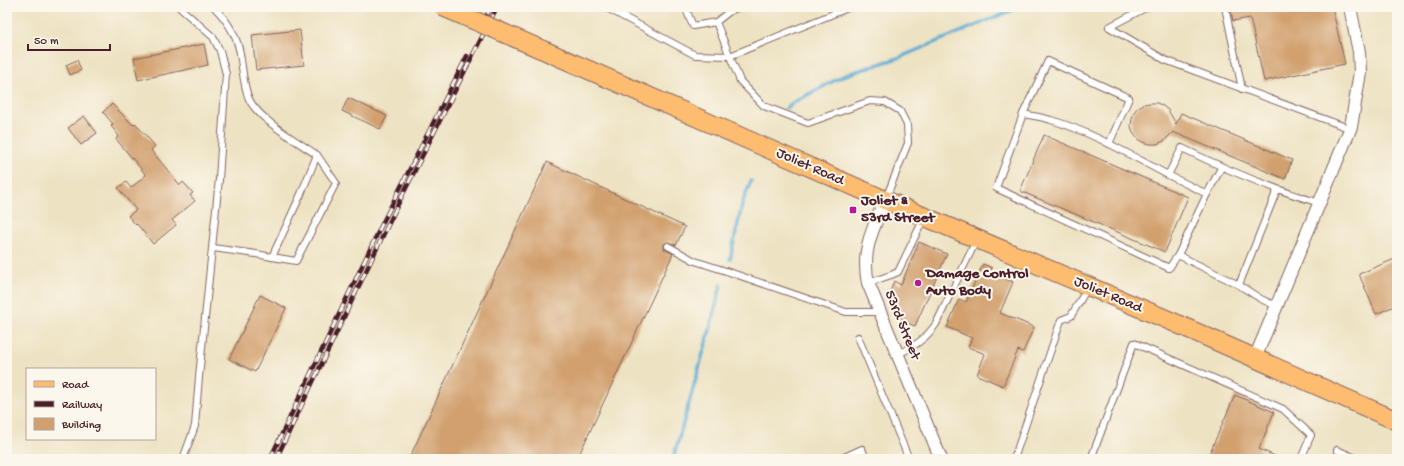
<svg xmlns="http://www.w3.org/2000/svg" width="1404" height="466" viewBox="0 0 1404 466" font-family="'Gochi Hand',sans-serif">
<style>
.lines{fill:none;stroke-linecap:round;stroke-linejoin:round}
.stream{stroke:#59abd4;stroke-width:3.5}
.building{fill:#d2a06e}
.service-casing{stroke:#836360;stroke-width:8}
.minor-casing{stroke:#836360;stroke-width:14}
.primary-casing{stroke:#836360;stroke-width:20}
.service{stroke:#fff;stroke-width:6}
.minor{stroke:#fff;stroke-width:12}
.primary{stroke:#fdbc70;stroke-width:18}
.rail-casing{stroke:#4a1f2b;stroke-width:4.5}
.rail{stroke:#fbf7ec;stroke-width:3;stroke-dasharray:9;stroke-linecap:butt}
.primary-bridge-casing{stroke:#836360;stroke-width:20;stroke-linecap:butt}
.primary-bridge{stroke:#fdbc70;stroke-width:18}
.poi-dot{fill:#b5179e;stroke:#fbf7ec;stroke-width:1.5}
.labels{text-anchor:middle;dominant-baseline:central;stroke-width:4;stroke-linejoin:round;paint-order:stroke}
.street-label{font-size:15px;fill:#4a1f2b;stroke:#fbf7ec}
.poi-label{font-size:15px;font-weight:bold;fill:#4a1f2b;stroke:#fbf7ec;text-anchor:start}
</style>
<rect width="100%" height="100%" fill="#fbf7ec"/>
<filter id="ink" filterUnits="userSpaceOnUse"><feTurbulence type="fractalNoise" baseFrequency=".025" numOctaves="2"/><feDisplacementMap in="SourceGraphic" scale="8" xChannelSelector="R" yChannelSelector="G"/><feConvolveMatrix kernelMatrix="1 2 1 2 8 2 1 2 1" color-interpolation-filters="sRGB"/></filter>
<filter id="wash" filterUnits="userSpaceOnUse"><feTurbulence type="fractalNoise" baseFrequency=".012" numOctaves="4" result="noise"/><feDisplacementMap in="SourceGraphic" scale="16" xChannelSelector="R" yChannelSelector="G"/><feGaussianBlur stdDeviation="0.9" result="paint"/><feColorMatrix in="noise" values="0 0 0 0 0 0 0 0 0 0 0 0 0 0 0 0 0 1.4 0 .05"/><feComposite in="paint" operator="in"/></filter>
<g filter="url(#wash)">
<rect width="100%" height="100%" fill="#ede2c2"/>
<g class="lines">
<g class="stream">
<path d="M786,108L794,102L845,75L898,58L1020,7"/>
<path d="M730,259L743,201L751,181"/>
<path d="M673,459L710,329L721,285"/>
</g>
</g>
<g id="blocks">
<g class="building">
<path d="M1230,7H1332L1345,64L1264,81L1250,18L1233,21Z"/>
<path d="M300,30L304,65L256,70L252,35Z"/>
<path d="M204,44L208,65L138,80L134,58Z"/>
<path d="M77,60L81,70L70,75L66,65Z"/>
<path d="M348,98L387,116L380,129L342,111Z"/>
<path d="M1150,103H1157L1163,106L1168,110L1176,124L1181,113L1292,160L1285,179L1173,132L1164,141L1157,144H1150L1143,142L1137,138L1133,133L1131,126L1132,119L1134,112L1138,107L1144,104Z"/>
<path d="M112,104L133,125L135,123L155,146L151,150L180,185L183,182L193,193L190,195L195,201L172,220L176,225L153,244L137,224L136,225L128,216L136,210L118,188L126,182L131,188L146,175L116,139L119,136L111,126L113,124L103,112Z"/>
<path d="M84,116L97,133L81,145L68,128Z"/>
<path d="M1044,135L1188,197L1165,252L1020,191Z"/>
<path d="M547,162L685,227L676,245L668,242L664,244V249L673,254L577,459H409Z"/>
<path d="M919,242L947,254L915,326L902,321L890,292L894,281L901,285Z"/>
<path d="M1397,258V305L1376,314L1359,274Z"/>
<path d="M983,264L992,268L990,272L1013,282L1000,313L1034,327L1023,352L1018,350L1003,386L977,375L985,354L968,347L972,338L947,327L959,299L966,302Z"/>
<path d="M260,295L286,308L255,372L229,359Z"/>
<path d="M1235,395L1274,412L1259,449L1282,459H1207Z"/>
</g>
</g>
</g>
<g filter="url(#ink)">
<use href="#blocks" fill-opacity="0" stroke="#836360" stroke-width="1"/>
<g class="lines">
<defs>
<g id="service">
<path d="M91,7H95"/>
<path d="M179,7L213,37L220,51L226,74L219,179L199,377L195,426L183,459"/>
<path d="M605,7L695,55L730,56L850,7"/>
<path d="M685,7L693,26L716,22L740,81L764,106L808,123L870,101L885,102L900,111L907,125L908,143L886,198"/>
<path d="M1147,7L1109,27L1165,60L1351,129"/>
<path d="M1225,7L1242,89"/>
<path d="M730,11L739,7"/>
<path d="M716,22L730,11L729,7"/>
<path d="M1023,114L1048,61L1129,98L1109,144"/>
<path d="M1221,168L1207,194L1168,175L1182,148C1227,170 1272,189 1320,203"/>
<path d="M1168,175C1130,155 1092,132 1051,120C1042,117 1032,116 1023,114L996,188L1169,268L1178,255"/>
<path d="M1207,194L1178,255L1239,285L1261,299L1276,306"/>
<path d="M668,246L695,261L726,271L846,312H880"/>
<path d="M213,248L256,254L272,257L301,194L317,155C298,142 258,119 249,99C244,87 243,73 241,60C239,39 229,22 214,7"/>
<path d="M272,257L296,261L336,183L317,155"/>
<path d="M868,283L891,275L898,272L924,218"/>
<path d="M1239,285L1277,190"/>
<path d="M858,337L909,459"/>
<path d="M897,355C914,346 925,340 936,324L976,241"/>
<path d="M1337,450L1358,459"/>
<path d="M840,459L862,449L866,459"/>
<path d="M1014,459L1061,320L1071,316L1088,287"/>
<path d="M1091,459L1134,343L1283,409L1311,435L1301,459"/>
</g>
<g id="minor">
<path d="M885,200C873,229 861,250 868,283L941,459"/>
<path d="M1255,358L1351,127L1360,72L1359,52L1350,7"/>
</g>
<path id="primary" d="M550,53L885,200L1173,322L1397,421"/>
</defs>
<use href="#service" class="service-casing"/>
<use href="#minor" class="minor-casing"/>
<use href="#primary" class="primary-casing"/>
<use href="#service" class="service"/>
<use href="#minor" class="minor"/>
<use href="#primary" class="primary"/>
<defs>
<g id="rail">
<path d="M479,30L491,7"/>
<path d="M270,459L383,222L467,56"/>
<path d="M276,459L400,200L497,7"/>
</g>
</defs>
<use href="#rail" class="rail-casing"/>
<use href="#rail" class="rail"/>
<defs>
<path id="primary-bridge" d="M443,7L550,53"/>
</defs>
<use href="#primary-bridge" class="primary-bridge-casing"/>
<use href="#primary-bridge" class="primary-bridge"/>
</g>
</g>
<g class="poi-dot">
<rect x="849" y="206" width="8" height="8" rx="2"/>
<circle cx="918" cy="283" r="4"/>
</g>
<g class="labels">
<g class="street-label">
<text transform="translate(810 167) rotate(24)">Joliet Road</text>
<text transform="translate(1108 295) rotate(23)">Joliet Road</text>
<text transform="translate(902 325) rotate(68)">53rd Street</text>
</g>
<g class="poi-label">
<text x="861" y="201">Joliet &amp;<tspan x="861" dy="17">53rd Street</tspan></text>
<text x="926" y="274">Damage Control<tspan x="926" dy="17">Auto Body</tspan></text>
</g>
</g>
<rect width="1404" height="466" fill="none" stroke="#fbf7ec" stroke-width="24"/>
<rect x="26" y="368" width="130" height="72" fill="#fbf7ec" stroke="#b4a19f"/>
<rect x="34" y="381" width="20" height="6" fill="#fdbc70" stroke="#b4a19f"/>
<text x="62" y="388" font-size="12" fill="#4a1f2b">Road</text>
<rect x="34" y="401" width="20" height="6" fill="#4a1f2b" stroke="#b4a19f"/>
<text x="62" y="408" font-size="12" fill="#4a1f2b">Railway</text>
<rect x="34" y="418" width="20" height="12" fill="#d2a06e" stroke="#b4a19f"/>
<text x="62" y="428" font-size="12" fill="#4a1f2b">Building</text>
<path d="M28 44v6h82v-6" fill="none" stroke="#4a1f2b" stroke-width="2"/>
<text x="34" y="44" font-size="12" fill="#4a1f2b" stroke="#fbf7ec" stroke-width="3" paint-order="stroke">50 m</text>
</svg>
